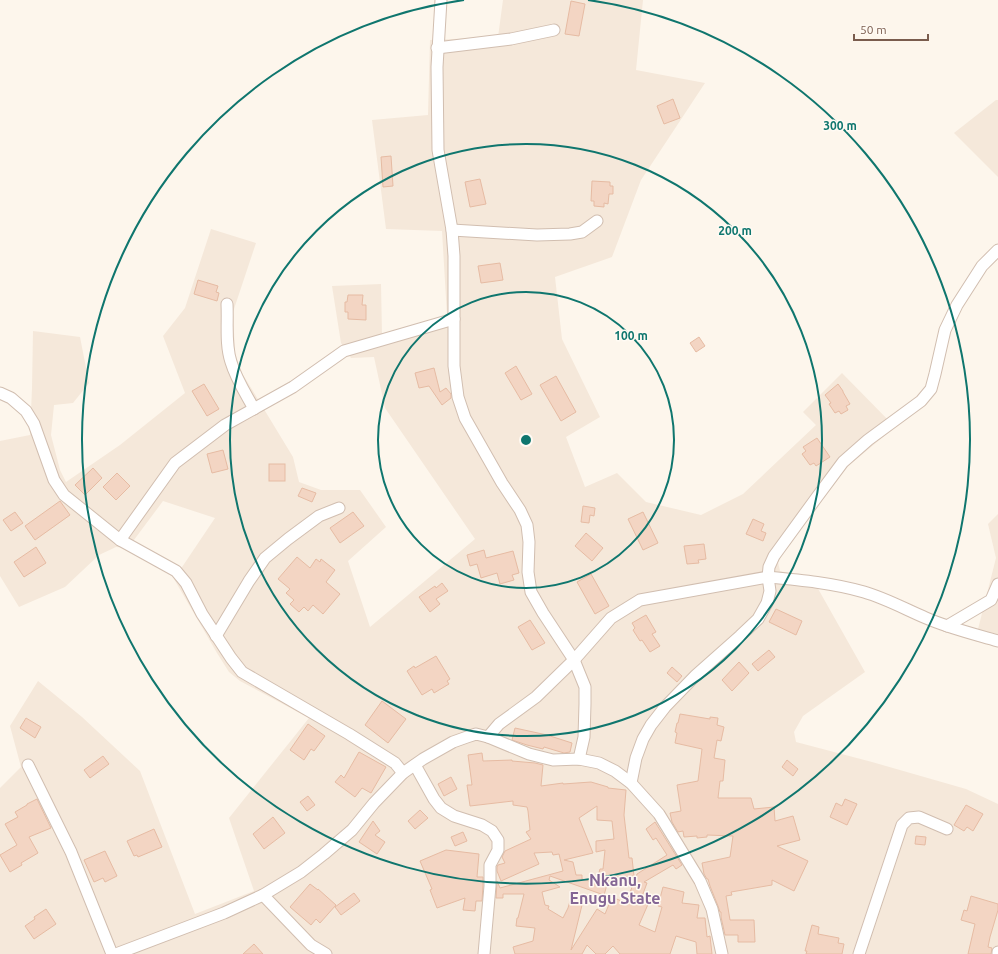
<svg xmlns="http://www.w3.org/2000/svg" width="998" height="954" viewBox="0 0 998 954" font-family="Ubuntu,sans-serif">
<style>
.residential{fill:#f5e8da}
.building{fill:#f3d5c3;stroke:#e6bba3;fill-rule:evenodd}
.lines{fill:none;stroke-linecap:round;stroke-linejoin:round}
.minor-casing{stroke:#d1beb0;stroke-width:13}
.minor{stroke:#fff;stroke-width:11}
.ring{fill:none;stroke:#0f766e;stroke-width:2}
.labels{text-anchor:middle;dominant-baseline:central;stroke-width:3;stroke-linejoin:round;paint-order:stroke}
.district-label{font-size:16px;font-weight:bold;fill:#846695;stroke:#fffaf3}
.centre{fill:#0f766e;stroke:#fffaf3;stroke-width:2}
.ring-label{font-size:12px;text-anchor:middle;font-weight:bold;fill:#0f766e;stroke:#fffaf3;stroke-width:3;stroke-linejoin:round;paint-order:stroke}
</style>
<rect width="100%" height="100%" fill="#fdf6ec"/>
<g class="residential">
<path d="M503,0H643L636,70L705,83L641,180L612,257L555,277L562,339L600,417L566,437L585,487L617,473L646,502L701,515L743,494L816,425L803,412L842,373L895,427L847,467L785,550L778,562L780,571L812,578L865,672L803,716L794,732L796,742L872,762L966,789L998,804V954H0V788L21,767L10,726L38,681L82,717L140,771L195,914L254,891L229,818L309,718L240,681L229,672L217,653L174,579L215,518L163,501L128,548L116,547L99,555L65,587L19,607L0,576V441L30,435L32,388L33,331L80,337L89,383L73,403L54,405L51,435L60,470L66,482L120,445L185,393L163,336L185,308L211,229L256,243L233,312L235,353L242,373L293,457L299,482L321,490H360L386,527L348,561L370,627L475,539L385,408L374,357L351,358L341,343L332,286L381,284L382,335L447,315L442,231L386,229L372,120L428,115L430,40L498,37Z"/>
<path d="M996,100H998V177L954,133Z"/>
<path d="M998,514V647L975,641L996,558L988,524Z"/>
</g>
<g class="building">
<path d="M571,1L585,4L579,36L565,34Z"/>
<path d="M673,99L680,118L664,124L657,106Z"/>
<path d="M391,156L393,186L383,187L381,157Z"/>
<path d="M480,179L486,204L470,207L465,182Z"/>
<path d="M592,181L610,182V186H613V194H609L608,204L604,203V207L594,206V201H591Z"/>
<path d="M500,263L503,280L481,283L478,266Z"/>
<path d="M198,280L218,286L216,292L219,293L217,301L194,294Z"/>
<path d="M348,295H363L362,305H366V320L348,319V312H345V302H347Z"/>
<path d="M699,337L705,346L696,352L690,343Z"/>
<path d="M516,366L532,394L521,400L505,373Z"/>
<path d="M434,368L440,392L446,388L451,394V398L442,405L429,386L419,388L415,373Z"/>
<path d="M556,376L576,412L561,421L540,385Z"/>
<path d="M204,384L219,409L207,416L192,391Z"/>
<path d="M838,384L843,391V392L850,404L846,406L848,410L841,414L839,411L835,413L829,404L831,403L825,395Z"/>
<path d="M817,438L830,457L816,466L814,463L810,465L802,454L806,451L803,447Z"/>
<path d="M223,450L228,469L212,473L207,454Z"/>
<rect x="269" y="464" width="16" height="17"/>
<path d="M93,468L102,478L85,495L75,485Z"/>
<path d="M117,473L130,486L116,500L103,487Z"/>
<path d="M302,488L316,493L312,502L298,496Z"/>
<path d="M60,501L70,515L35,540L25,526Z"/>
<path d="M583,506L595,508L594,516L590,515L589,523L581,522Z"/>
<path d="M15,512L23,523L11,531L3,520Z"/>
<path d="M353,512L364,526L340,543L330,528Z"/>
<path d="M643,512L658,543L643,550L628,519Z"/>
<path d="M753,519L764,524L761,531L766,533L763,541L746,534Z"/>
<path d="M586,533L603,548L592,561L575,546Z"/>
<path d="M704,544L706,559L698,560L699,563L687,564L684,546Z"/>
<path d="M36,547L46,563L24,577L14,562Z"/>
<path d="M484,550L486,558L513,551L519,573L512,575L514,580L500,584L497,573L481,578L477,564L470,566L467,555Z"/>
<path d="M297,557L310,568L316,559L320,562L321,559L335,570L326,582L340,594L323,614L313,605L308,611L304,607L299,612L290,604L294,600L286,593L290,589L278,579Z"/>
<path d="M591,574L609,606L595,614L577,582Z"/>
<path d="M442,583L448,591L436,599L440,604L430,612L419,597L435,586L436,588Z"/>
<path d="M776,609L802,621L796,635L769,622Z"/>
<path d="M646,615L656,632L652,634L660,646L650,652L642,640L640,641L633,630L635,628L632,623Z"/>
<path d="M530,620L545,643L532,650L518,627Z"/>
<path d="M769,650L775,657L758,671L752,664Z"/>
<path d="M436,656L450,679L447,681L449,684L434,693L432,689L422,695L407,671L414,666L415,668Z"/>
<path d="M739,662L749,673L732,691L722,680Z"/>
<path d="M672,667L682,676L677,682L667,673Z"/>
<path d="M382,701L406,719L388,743L365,725Z"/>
<path d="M680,714L710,719V717L718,718L717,725L724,727L721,741L717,740L714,758L725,760L723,781H720L718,798H751L754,809L774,807L775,821L793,816L800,840L777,846L808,861L794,891L772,880V885L731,892L732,895L726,896L730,920H754L755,942H738V935H725L721,917V912H720L718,906L710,886L708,879H707L704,874L702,863L730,857L733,836L707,835V837L697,838V836L684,837L683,831L678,832L672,822L670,813L681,811L677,785L698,781L702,749L675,743L677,733L675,732L677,723H678Z"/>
<path d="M26,718L41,727L35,738L20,728Z"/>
<path d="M308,724L325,736L314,751L311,749L304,760L290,750Z"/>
<path d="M515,728L547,735L572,743L570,752L564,753L544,747L543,749L527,745L512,740Z"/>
<path d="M359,752L386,767L371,793L362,788L355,797L335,782L341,775L344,778Z"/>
<path d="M482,753L483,761L512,760V761L535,763L543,765L541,786L563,783V784L591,782L608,787V788L626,790L624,815L629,858H632L634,876L609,878L604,895L550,876L549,880L560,887L542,892L545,905L549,906L548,909L563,918L568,908L572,894L583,901L571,950L597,909L605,914L612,897L626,903L637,874L667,855L656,838L653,840L646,829L655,822L682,865L676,869L673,865L644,882L647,883L641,899L649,902L639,925L655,932L662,907L658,906L663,887L684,892L682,903L699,905L697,918H705L707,937L710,936L712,954H697L696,942L676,936L670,954H620L613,946L605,954H596L587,945L582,954H515L513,947L533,941L535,928L516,926L517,918H518L524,894H503V898H496L497,881L500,888L563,871L559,854L553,855L552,852L534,853L539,864L501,881L497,871V867L498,865L505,863L502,857L505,851L531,839L526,832L530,830L528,811L527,807L513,805V801L470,806L467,785H472L468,755ZM597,806V820L612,821L614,839L596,841V852L605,850L603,869H600L596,883L582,879V875H576L573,862L564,860L593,853L579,818Z"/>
<path d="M103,756L109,764L90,778L84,770Z"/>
<path d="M787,760L798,769L793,776L782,767Z"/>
<path d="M451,777L457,789L444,796L438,784Z"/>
<path d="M308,796L315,805L307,811L300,802Z"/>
<path d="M37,799L51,828L29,837L38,853L21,863L22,865L10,872L0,855L17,845L5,824L18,817L15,812L27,805V804Z"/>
<path d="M845,799L857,804L847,825L830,817L836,803L842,806Z"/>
<path d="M966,805L983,814L973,831L967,827L964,831L954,825Z"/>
<path d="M420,810L428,818L415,829L408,821Z"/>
<path d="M273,817L285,833L264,849L253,834Z"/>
<path d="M373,821L380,831L375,835L385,842L377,854L359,842Z"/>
<path d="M154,829L162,847L138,857L137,855L134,856L127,841Z"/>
<path d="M463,832L467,841L455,846L451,837Z"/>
<path d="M916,836L926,837L925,845L915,844Z"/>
<path d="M446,850L479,854L477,877H483V886L482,901H476L475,911L463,910L465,898L437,908L430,890L432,889L420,861Z"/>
<path d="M105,851L117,876L105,882L103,878L94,882L84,860Z"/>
<path d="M310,884L318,890V889L336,905L320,923L316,919L311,925L290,907Z"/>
<path d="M354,893L360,901L341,915L335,907Z"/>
<path d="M971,896L998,904V910L990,937L988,947L992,948L991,954H968L975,924L961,920L964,910L967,911Z"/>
<path d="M46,909L56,924L34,939L25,926L35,919L34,917Z"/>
<path d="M812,925L819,927L818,934L839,938L838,943L844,944L842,954H806L807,951H805Z"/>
<path d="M254,944L263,954H243Z"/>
</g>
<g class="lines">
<defs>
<g id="minor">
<path d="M441,0L437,67L438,150L452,230L454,256V366L458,397L465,418L502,483L520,510L527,525L529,542L528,572L531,592L543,613L574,660L585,687V704L584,737L579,759"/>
<path d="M437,48L511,39L554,30"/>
<path d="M452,230L537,235L570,234L582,232L597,221"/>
<path d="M227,304C228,323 225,344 231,362C236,379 246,394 254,409"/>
<path d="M0,393L11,398L26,411L34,424L54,480L64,495L120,540L176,571L186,583L202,614L231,658L242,672L349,734L395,763L403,773"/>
<path d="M120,540L175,463L225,425L293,387L344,351L454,319"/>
<path d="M947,626L991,600L998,584"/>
<path d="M216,636L249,581L265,558L288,539L319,516L339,508"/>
<path d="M488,737L499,724L536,697L574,660L611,618L640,600L768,577C800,580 833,583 864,592C885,598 905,609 926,618C949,628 974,634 998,641"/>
<path d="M28,765L71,852L112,954"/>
<path d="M415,765L434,799L441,808L454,816L482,825L492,831L498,840V850L490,865V886L484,954"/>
<path d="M631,783L636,758L643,739L651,725L665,707L696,675L740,636L758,619L767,603L770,591L768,577L769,567L774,556L817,497L843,462L868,440L921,401L931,389L935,374L945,330L957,305L982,266L998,250"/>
<path d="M263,895L311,945L326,954"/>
<path d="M116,954L224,913L263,895L301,872L324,854L352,830L374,803L403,773L423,759L453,742L467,737L476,734L488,737L529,754L553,760L579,759L599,763L615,771L631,783L659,814L700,881L712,909L722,954"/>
<path d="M859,954L902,825L909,818L919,817L947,829"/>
<path d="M998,954V952"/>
</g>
</defs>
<use href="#minor" class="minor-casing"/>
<use href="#minor" class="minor"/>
</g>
<g class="ring">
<circle cx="526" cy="440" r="148"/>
<circle cx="526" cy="440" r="296"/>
<path d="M588 0A444 444 0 1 1 464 0"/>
</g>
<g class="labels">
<g class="district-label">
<text x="615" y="880">Nkanu,<tspan x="615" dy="18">Enugu State</tspan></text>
</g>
</g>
<circle cx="526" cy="440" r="6" class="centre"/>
<g class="ring-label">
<text x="840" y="130">300 m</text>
<text x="735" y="235">200 m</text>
<text x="631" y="340">100 m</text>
</g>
<path d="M854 34v6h74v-6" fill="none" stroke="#7a5c4d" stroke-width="2"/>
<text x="860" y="34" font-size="12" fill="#7a5c4d" stroke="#fffaf3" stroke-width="3" paint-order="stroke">50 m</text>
</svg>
